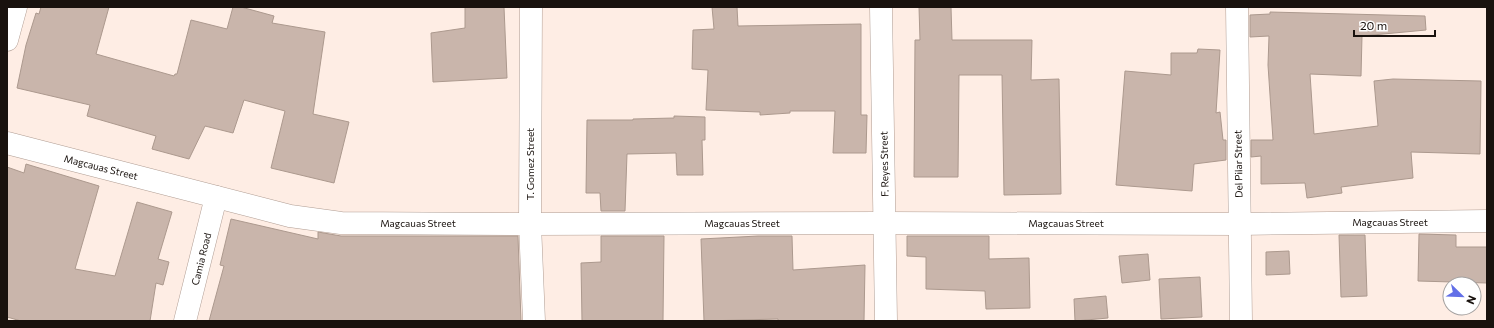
<svg xmlns="http://www.w3.org/2000/svg" width="1494" height="328" viewBox="0 0 1494 328" font-family="Commissioner,sans-serif">
<style>
.building{fill:#c9b5ab;stroke:#ac998e}
.lines{fill:none;stroke-linecap:round;stroke-linejoin:round}
.minor-casing{stroke:#b09d93;stroke-width:23}
.tertiary-casing{stroke:#b09d93;stroke-width:23}
.minor{stroke:#fff;stroke-width:22}
.tertiary{stroke:#fff;stroke-width:22}
.labels{text-anchor:middle;dominant-baseline:central;stroke-width:3.5;stroke-linejoin:round;paint-order:stroke}
.street-label{font-size:10px;fill:#19120e;stroke:#fff}
</style>
<rect width="100%" height="100%" fill="#feede4"/>
<g class="building">
<path d="M41,7H109L96,54L174,76L175,74H177L191,20L227,29L233,7H241L274,16L272,23L325,32L313,114L349,122L334,183L271,168L285,111L244,100L233,133L205,126L189,159L152,149L156,136L87,116L90,105L17,88L26,45L36,13L39,14Z"/>
<path d="M465,7H504L507,78L433,82L431,33L465,28Z"/>
<path d="M712,7H737L738,26L861,24V115H867L866,153H833L835,111H790V113L760,115V112L706,110L708,70L692,69L693,30L714,29Z"/>
<path d="M919,7H951L952,40H1032L1031,80L1059,79L1061,194L1004,195L1002,75H959L958,177H914L915,40H920Z"/>
<path d="M1270,12L1425,16L1426,30L1362,36L1361,76L1310,74L1314,134L1378,126L1374,81L1393,79L1481,81L1480,154L1411,152L1413,178L1341,187L1342,193L1307,198L1305,183L1261,184V156L1251,157V140H1273L1268,65L1269,36L1250,37V15L1270,14Z"/>
<path d="M1198,49L1220,50L1216,113L1220,112L1223,140H1226V160L1194,164L1192,191L1116,185L1125,71L1171,75V53H1197Z"/>
<path d="M674,116L705,117V140H702L703,175H677L676,153L627,154L625,211H601L600,193H586L587,120H633V119L674,118Z"/>
<path d="M26,164L99,186L75,269L115,276L137,202L172,212L158,259L169,262L163,285L156,283L150,321H21L7,317V167L24,173Z"/>
<path d="M231,219L318,239V232L341,236H518L521,321H209L224,266L220,265Z"/>
<path d="M1419,234L1456,235V247H1487V283L1418,281Z"/>
<path d="M1339,235H1365L1367,296L1341,297Z"/>
<path d="M601,236H664L663,321H582L581,263L601,262Z"/>
<path d="M758,236H792L793,270L865,265L864,321H778V319L704,321L701,239Z"/>
<path d="M907,236H989V259L1029,258L1030,308L986,309L985,291L926,289V257L907,256Z"/>
<path d="M1289,251L1290,274L1266,275V252Z"/>
<path d="M1148,254L1150,280L1122,283L1119,256Z"/>
<path d="M1200,277L1202,317L1161,319L1159,279Z"/>
<path d="M1106,296L1108,318L1075,321L1074,299Z"/>
</g>
<g class="lines">
<defs>
<g id="minor">
<path d="M881,7L886,321"/>
<path d="M1237,7L1241,321"/>
<path d="M7,40L16,7"/>
<path d="M530,224L534,321"/>
<path d="M185,321L216,197"/>
</g>
<g id="tertiary">
<path d="M7,143L290,216L341,223L530,224L885,223L1239,224L1487,221"/>
<path d="M530,224L531,7"/>
</g>
</defs>
<use href="#minor" class="minor-casing"/>
<use href="#tertiary" class="tertiary-casing"/>
<use href="#minor" class="minor"/>
<use href="#tertiary" class="tertiary"/>
</g>
<g class="labels">
<g class="street-label">
<text transform="translate(530 164) rotate(-90)">T. Gomez Street</text>
<text transform="translate(884 164) rotate(-91)">F. Reyes Street</text>
<text transform="translate(1238 164) rotate(-91)">Del Pilar Street</text>
<text transform="translate(101 167) rotate(14)">Magcauas Street</text>
<text x="1390" y="222">Magcauas Street</text>
<text x="418" y="223">Magcauas Street</text>
<text x="742" y="223">Magcauas Street</text>
<text x="1066" y="223">Magcauas Street</text>
<text transform="translate(201 259) rotate(-76)">Camia Road</text>
</g>
</g>
<rect width="1494" height="328" fill="none" stroke="#19120e" stroke-width="16"/>
<g transform="translate(1462 296) rotate(113)"><circle r="19" fill="#ffffff" stroke="#a3a09f"/>
<path d="M0-3L7 15L0 10L-7 15Z" fill="#626fe7"/>
<text y="-6" font-size="11" font-weight="bold" text-anchor="middle" fill="#19120e">N</text>
</g>
<path d="M1354 30v6h81v-6" fill="none" stroke="#19120e" stroke-width="2"/>
<text x="1360" y="30" font-size="12" fill="#19120e" stroke="#ffffff" stroke-width="3" paint-order="stroke">20 m</text>
</svg>
